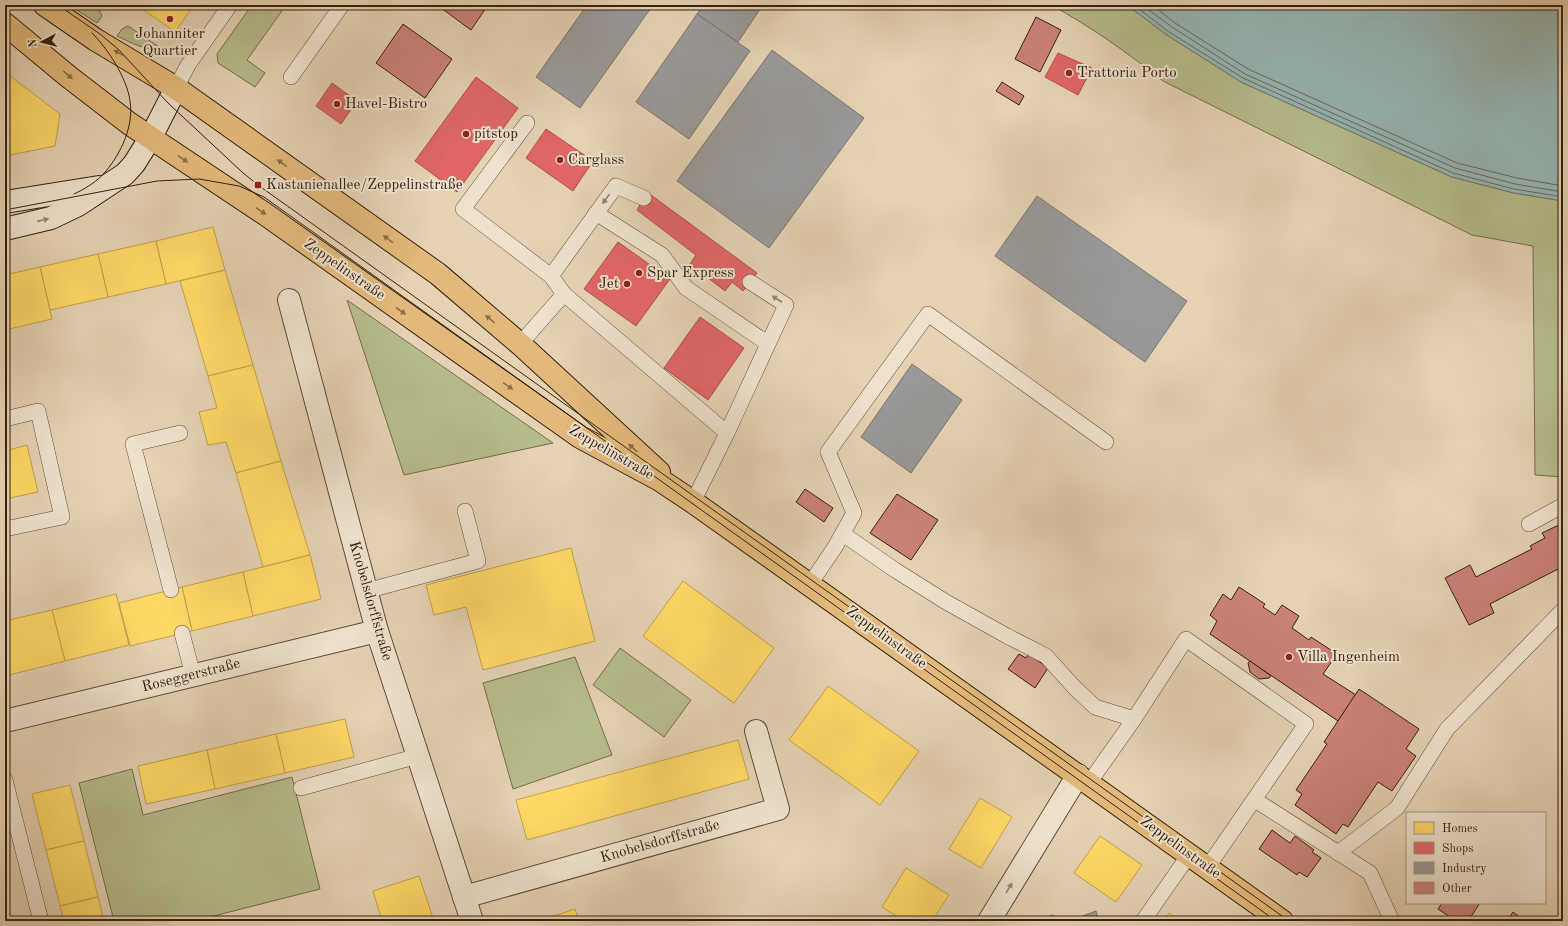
<svg xmlns="http://www.w3.org/2000/svg" width="1568" height="926" viewBox="0 0 1568 926" font-family="'Old Standard TT',serif">
<style>
.green{fill:#b6bb8b;stroke:#766e4e}
.water{fill:#97b6b4;stroke:#707a72}
.homes{fill:#ffd966;stroke:#c3a24c}
.shops{fill:#e06666;stroke:#ad514c}
.industry{fill:#999;stroke:#7b7570}
.lines{fill:none;stroke-linecap:round;stroke-linejoin:round}
.shore{stroke:#666c62;stroke-width:1}
.building{fill:#ca8178;stroke:#362110}
.lane-casing{stroke:#624d39;stroke-width:16}
.street-casing{stroke:#624d39;stroke-width:24}
.secondary-casing{stroke:#362110;stroke-width:24}
.primary-casing{stroke:#362110;stroke-width:24}
.lane{stroke:#eee2ce;stroke-width:15}
.street{stroke:#eee2ce;stroke-width:22}
.secondary{stroke:#eee2ce;stroke-width:22}
.primary{stroke:#e2b97a;stroke-width:22}
.tram{stroke:#362110;stroke-width:1}
.oneway{fill:#8c6d45}
.oneway2{fill:#92826f}
.poi-dot{fill:#8f2418;stroke:#eee2ce;stroke-width:1.5}
.labels{text-anchor:middle;dominant-baseline:central;stroke-width:4;stroke-linejoin:round;paint-order:stroke}
.poi-label{font-size:15px;fill:#362110;stroke:#eee2ce;text-anchor:start}
.street-label{font-size:15px;fill:#362110;stroke:#eee2ce}
</style>
<rect width="100%" height="100%" fill="#e5d2b3"/>
<filter id="stains"><feTurbulence type="fractalNoise" baseFrequency=".005" numOctaves="4"/><feColorMatrix values="0 0 0 0 .2 0 0 0 0 .09 0 0 0 0 .02 0 0 0 .5 -.17"/></filter>
<radialGradient id="worn" r=".72"><stop offset=".6" stop-color="#630" stop-opacity="0"/><stop offset="1" stop-color="#630" stop-opacity=".3"/></radialGradient>
<g class="green">
<path d="M69,5H97L102,16L97,23Z"/>
<path d="M252,5H286L247,60L265,73L255,87L218,63L217,54Z"/>
<path d="M1051,5H1127L1167,35L1241,82L1452,177L1514,193L1563,201V477L1535,475L1533,246L1472,235L1163,81C1128,53 1090,26 1051,5Z"/>
<path d="M128,26L162,49C145,51 132,43 117,36L122,29Z"/>
<path d="M347,300L553,443L404,475Z"/>
<path d="M620,648L691,700L664,737L593,685Z"/>
<path d="M575,657L612,755L513,789L483,683Z"/>
<path d="M132,769L143,815L292,777L320,889L194,921H114L79,783Z"/>
</g>
<path class="water" d="M1127,5H1563V201L1514,193L1452,177L1241,82L1167,35Z"/>
<g class="homes">
<path d="M137,5H194L175,32Z"/>
<path d="M5,72L60,114L55,146L5,156Z"/>
<path d="M213,227L225,270L166,284L156,241Z"/>
<path d="M156,241L166,284L108,297L98,254Z"/>
<path d="M98,254L108,297L50,310L40,267Z"/>
<path d="M40,267L52,319L5,330V275Z"/>
<path d="M225,270L253,365L208,376L180,281Z"/>
<path d="M253,365L281,461L236,473L226,442L208,445L199,412L217,408L208,376Z"/>
<path d="M27,445L38,492L5,499V451Z"/>
<path d="M281,461L310,555L263,567L236,473Z"/>
<path d="M571,548L595,641L483,670L466,607L434,615L426,585Z"/>
<path d="M310,555L321,599L253,616L243,572Z"/>
<path d="M243,572L253,616L192,631L182,587Z"/>
<path d="M683,581L774,648L734,703L643,636Z"/>
<path d="M182,587L192,631L130,646L119,603Z"/>
<path d="M116,594L129,645L65,661L52,610Z"/>
<path d="M52,610L65,661L5,676V621Z"/>
<path d="M828,686L919,751L880,805L789,740Z"/>
<path d="M345,719L354,757L285,773L276,734Z"/>
<path d="M276,734L285,773L215,789L207,750Z"/>
<path d="M738,740L749,779L527,840L516,800Z"/>
<path d="M207,750L215,789L146,804L138,766Z"/>
<path d="M70,785L84,841L46,850L32,794Z"/>
<path d="M980,798L1012,817L981,868L949,849Z"/>
<path d="M1100,836L1142,865L1116,902L1074,873Z"/>
<path d="M84,841L98,897L60,906L46,850Z"/>
<path d="M906,868L949,895L932,921H904L882,907Z"/>
<path d="M419,876L434,921H382L373,891Z"/>
<path d="M98,897L104,921H64L60,906Z"/>
<path d="M575,909L579,921H539Z"/>
<path d="M1169,913L1181,921H1164Z"/>
</g>
<g class="shops">
<path d="M1058,53L1092,68L1078,95L1045,77Z"/>
<path d="M476,77L518,108L457,192L415,161Z"/>
<path d="M332,83L357,101L341,124L316,106Z"/>
<path d="M546,129L593,161L573,191L526,158Z"/>
<path d="M647,192L757,273L743,291L732,282L725,291L690,264L696,255L637,210Z"/>
<path d="M618,242L670,279L636,326L584,289Z"/>
<path d="M700,317L744,348L708,400L664,368Z"/>
</g>
<g class="industry">
<path d="M587,5H653L580,108L536,77Z"/>
<path d="M703,5H763L738,42L697,14Z"/>
<path d="M697,14L750,51L689,139L636,102Z"/>
<path d="M772,50L864,118L769,248L677,181Z"/>
<path d="M1037,196L1187,301L1145,362L995,256Z"/>
<path d="M912,364L962,400L911,473L861,437Z"/>
<path d="M1096,911L1098,919L1092,921H1069Z"/>
<path d="M1053,915L1056,921H1046L1045,918Z"/>
</g>
<g class="lines">
<g class="shore">
<path d="M1134,5L1169,32L1243,78L1453,173L1514,189L1563,197"/>
<path d="M1142,5L1172,27L1245,74L1455,168L1515,184L1563,192"/>
<path d="M1152,5L1175,23L1248,69L1457,163L1517,178L1563,186"/>
</g>
</g>
<g class="building">
<path d="M437,5H488L471,30Z"/>
<path d="M1036,17L1061,30L1040,72L1015,59Z"/>
<path d="M403,24L452,59L425,98L376,63Z"/>
<path d="M1002,82L1024,96L1019,105L996,91Z"/>
<path d="M805,489L833,508L824,522L796,502Z"/>
<path d="M897,494L938,520L911,560L870,533Z"/>
<path d="M1563,523V569L1562,567L1490,604L1494,613L1469,625L1445,578L1470,565L1476,577L1532,549L1530,546L1545,538L1542,533Z"/>
<path d="M1239,587L1265,604L1263,607L1275,615L1282,605L1299,616L1292,628L1309,640L1311,637L1337,654L1323,674L1356,695L1338,721L1210,634L1217,621L1210,615L1223,594L1231,600Z"/>
<path d="M1019,654L1026,658L1029,654L1048,668L1035,688L1008,669Z"/>
<path d="M1250,661L1271,676L1269,678L1259,679L1250,672L1248,663Z"/>
<path d="M1359,689L1419,729L1406,749L1416,756L1392,791L1378,782L1348,827L1343,824L1336,834L1295,805L1302,794L1296,790L1327,744L1324,742Z"/>
<path d="M1272,830L1290,843L1295,836L1314,850L1312,852L1321,858L1307,877L1299,872L1297,875L1259,849Z"/>
<path d="M1442,903H1480L1468,921H1456L1438,909Z"/>
<path d="M1513,912L1525,921H1507Z"/>
</g>
<g class="lines">
<defs>
<g id="lane">
<path d="M291,77L342,5"/>
<path d="M176,88L188,65L230,5"/>
<path d="M527,123L463,209L551,276L564,294L727,433"/>
<path d="M596,213L662,255L686,288L767,343"/>
<path d="M551,276L616,186L644,198"/>
<path d="M520,344L564,294"/>
<path d="M5,419L38,411L62,517L5,529"/>
<path d="M693,502L727,433L786,305L750,282"/>
<path d="M1529,524L1560,507H1563"/>
<path d="M843,534L895,570L946,602L1007,636L1046,656L1074,687L1095,707L1134,719L1089,783"/>
<path d="M810,584L835,547L854,513L828,452L928,314L1106,442"/>
<path d="M171,590L133,444L180,433"/>
<path d="M366,591L478,561L465,511"/>
<path d="M182,633L193,675"/>
<path d="M1134,719L1186,639L1306,724L1207,868"/>
<path d="M5,780L41,921"/>
<path d="M301,788L418,756"/>
<path d="M1255,800L1370,873L1392,921"/>
<path d="M1338,853L1397,808L1447,729L1563,610"/>
<path d="M1143,921L1189,855"/>
</g>
<g id="street">
<path d="M289,300L377,631L472,921"/>
<path d="M5,721L377,631"/>
<path d="M464,897L778,809L756,731"/>
<path d="M989,921L1078,775"/>
</g>
<g id="secondary">
<path d="M5,202L99,187"/>
<path d="M5,229L51,218L78,205L125,174L134,164L151,137L176,88"/>
</g>
<g id="primary">
<path d="M45,5L96,40L176,88L438,274L520,344L659,472"/>
<path d="M5,24L69,77L130,124L265,214L580,437L660,480L693,502L1282,921"/>
</g>
</defs>
<use href="#lane" class="lane-casing"/>
<use href="#street" class="street-casing"/>
<use href="#secondary" class="secondary-casing"/>
<use href="#primary" class="primary-casing"/>
<use href="#lane" class="lane"/>
<use href="#street" class="street"/>
<use href="#secondary" class="secondary"/>
<use href="#primary" class="primary"/>
<g class="tram">
<path d="M58,5L100,34L119,50L168,103L242,172L258,185L1289,921"/>
<path d="M74,194C85,189 98,181 106,171C121,153 134,126 130,101C127,78 108,49 92,33"/>
<path d="M5,210L157,181L199,179L239,186L264,197L1276,921"/>
</g>
</g>
<defs><path id="oneway-solid" d="M-6-.8H1V-3.2L6.5 0L1 3.2V.8H-6Z"/></defs>
<g class="oneway">
<use href="#oneway-solid" transform="translate(119 53) rotate(-149)"/>
<use href="#oneway-solid" transform="translate(68 75) rotate(40)"/>
<use href="#oneway-solid" transform="translate(183 159) rotate(34)"/>
<use href="#oneway-solid" transform="translate(282 163) rotate(-144)"/>
<use href="#oneway-solid" transform="translate(261 211) rotate(34)"/>
<use href="#oneway-solid" transform="translate(388 239) rotate(-144)"/>
<use href="#oneway-solid" transform="translate(401 311) rotate(35)"/>
<use href="#oneway-solid" transform="translate(490 319) rotate(-140)"/>
<use href="#oneway-solid" transform="translate(508 386) rotate(35)"/>
<use href="#oneway-solid" transform="translate(633 448) rotate(-137)"/>
</g>
<g class="oneway2">
<use href="#oneway-solid" transform="translate(606 199) rotate(126)"/>
<use href="#oneway-solid" transform="translate(43 220) rotate(-13)"/>
<use href="#oneway-solid" transform="translate(777 299) rotate(-147)"/>
<use href="#oneway-solid" transform="translate(1009 888) rotate(-59)"/>
</g>
<g class="poi-dot">
<circle cx="170" cy="19" r="4"/>
<circle cx="1069" cy="73" r="4"/>
<circle cx="337" cy="104" r="4"/>
<circle cx="466" cy="134" r="4"/>
<circle cx="560" cy="160" r="4"/>
<rect x="254" y="181" width="8" height="8" rx="2"/>
<circle cx="639" cy="273" r="4"/>
<circle cx="627" cy="284" r="4"/>
<circle cx="1289" cy="657" r="4"/>
</g>
<g class="labels">
<g class="poi-label">
<text x="170" y="34" text-anchor="middle">Johanniter<tspan x="170" dy="17">Quartier</tspan></text>
<text x="1077" y="73">Trattoria Porto</text>
<text x="345" y="104">Havel-Bistro</text>
<text x="474" y="134">pitstop</text>
<text x="568" y="160">Carglass</text>
<text x="266" y="185">Kastanienallee/Zeppelinstraße</text>
<text x="647" y="273">Spar Express</text>
<text x="619" y="284" text-anchor="end">Jet</text>
<text x="1297" y="657">Villa Ingenheim</text>
</g>
<g class="street-label">
<text transform="translate(344 270) rotate(35)">Zeppelinstraße</text>
<text transform="translate(611 453) rotate(30)">Zeppelinstraße</text>
<text transform="translate(370 601) rotate(74)">Knobelsdorffstraße</text>
<text transform="translate(886 638) rotate(36)">Zeppelinstraße</text>
<text transform="translate(191 676) rotate(-14)">Roseggerstraße</text>
<text transform="translate(660 842) rotate(-16)">Knobelsdorffstraße</text>
<text transform="translate(1180 848) rotate(36)">Zeppelinstraße</text>
</g>
</g>
<rect width="1568" height="926" fill="none" stroke="#e5d2b3" stroke-width="20"/>
<rect x="6" y="6" width="1556" height="914" fill="none" stroke="#362110" stroke-width="2"/>
<rect x="10" y="10" width="1548" height="906" fill="none" stroke="#362110"/>
<rect x="1406" y="812" width="140" height="92" fill="#eee2ce" stroke="#a49582"/>
<rect x="1414" y="822" width="20" height="12" fill="#ffd966" stroke="#a49582"/>
<text x="1442" y="832" font-size="12" fill="#362110">Homes</text>
<rect x="1414" y="842" width="20" height="12" fill="#e06666" stroke="#a49582"/>
<text x="1442" y="852" font-size="12" fill="#362110">Shops</text>
<rect x="1414" y="862" width="20" height="12" fill="#999999" stroke="#a49582"/>
<text x="1442" y="872" font-size="12" fill="#362110">Industry</text>
<rect x="1414" y="882" width="20" height="12" fill="#ca8178" stroke="#a49582"/>
<text x="1442" y="892" font-size="12" fill="#362110">Other</text>
<g transform="translate(42 42) rotate(263)" stroke="#eee2ce" stroke-width="3" paint-order="stroke">
<path d="M0-3L7 15L0 10L-7 15Z" fill="#362110"/>
<text y="-6" font-size="11" font-weight="bold" text-anchor="middle" fill="#362110">N</text>
</g>
<rect width="100%" height="100%" filter="url(#stains)"/>
<rect width="100%" height="100%" fill="url(#worn)"/>
</svg>
